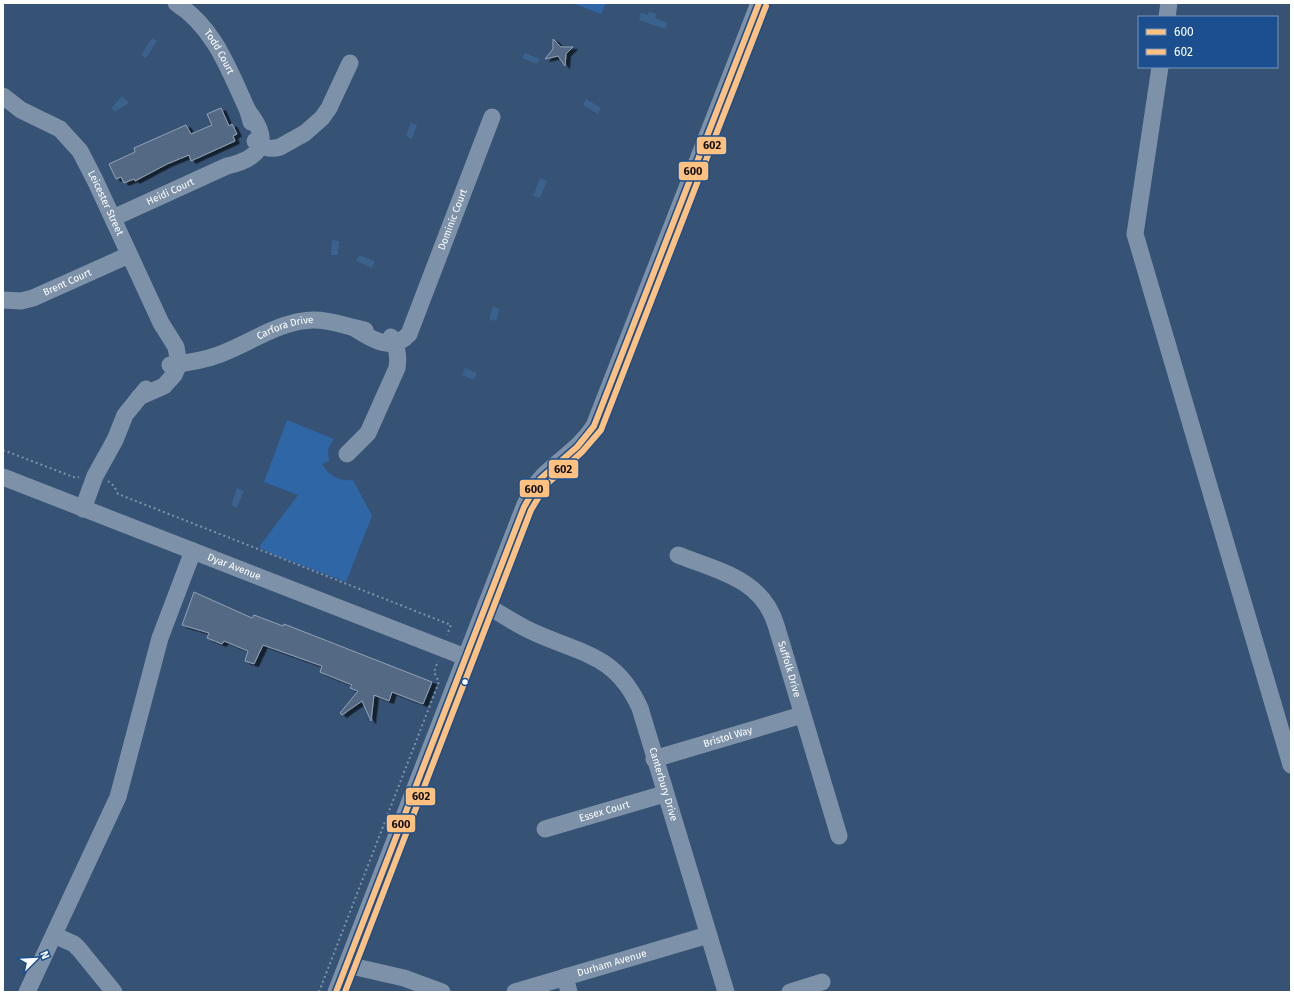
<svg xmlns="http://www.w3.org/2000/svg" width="1294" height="995" viewBox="0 0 1294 995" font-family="'Fira Sans',sans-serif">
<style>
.green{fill:#2f66a5}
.water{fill:#3b618d}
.building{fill:#526984;stroke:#92a2b6;filter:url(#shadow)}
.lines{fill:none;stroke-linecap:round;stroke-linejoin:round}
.path{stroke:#7d92a8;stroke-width:2;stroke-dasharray:2 3;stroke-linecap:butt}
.minor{stroke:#7d92a8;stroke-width:17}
.bus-1-casing{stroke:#1b4f8f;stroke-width:9}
.bus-2-casing{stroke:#1b4f8f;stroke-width:9}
.bus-1{stroke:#ffc080;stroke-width:6}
.bus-2{stroke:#ffc080;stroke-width:6}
.bus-dot{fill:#fff;stroke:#1b4f8f;stroke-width:1.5}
.labels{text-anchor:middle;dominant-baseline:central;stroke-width:3;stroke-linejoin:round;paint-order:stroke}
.street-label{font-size:10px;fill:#fff;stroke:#1b4f8f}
.line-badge{stroke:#1b4f8f;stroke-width:1.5}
.pale-badge-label{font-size:11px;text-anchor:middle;font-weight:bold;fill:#111}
</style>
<defs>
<filter id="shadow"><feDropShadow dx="4.5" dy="2.5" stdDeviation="0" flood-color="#0009"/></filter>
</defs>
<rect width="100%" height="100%" fill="#365274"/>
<g class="green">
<path d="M573,3H606L601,14Z"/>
<path d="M287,420L334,439L328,449L329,461L322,464C329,475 339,482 353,480L372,516L346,582L269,553L259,547L298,495L264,482Z"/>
</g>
<g class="water">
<path d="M649,12L657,14L655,18L668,23L665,29L639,20L641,13L648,15Z"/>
<path d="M152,38L157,41L146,58L141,55Z"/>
<path d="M525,53L540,59L537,64L522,58Z"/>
<path d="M122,96L129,103L115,112L111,108Z"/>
<path d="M586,99L601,108L598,114L583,105Z"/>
<path d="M411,123L417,125L412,139L406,136Z"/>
<path d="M540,178L547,181L540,198L533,196Z"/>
<path d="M332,240L339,241L338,255H331Z"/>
<path d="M359,255L375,261L372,268L356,261Z"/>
<path d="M493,306L499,309L497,319L494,321L489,319Z"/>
<path d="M465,368L477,373L474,380L462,375Z"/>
<path d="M237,488L244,491L237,508L231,505Z"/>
</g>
<g class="building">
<path d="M553,39L561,47H573L566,54L565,66L558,56L545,59L553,49Z"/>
<path d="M221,108L229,126L232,124L237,134L233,136L235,141L191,161L189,155L167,164L135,181L134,179L124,183L121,177L116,179L109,164L135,152L134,148L186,125L191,134L212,125L207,114Z"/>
<path d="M194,592L252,618L254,615L283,626L284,624L432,682L423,704L392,692L389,701L374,695L371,721L362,701L342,715L340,713L358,691L350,688L352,685L320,672L322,666L263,645L254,664L245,661L248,651L224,641L222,644L207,638L209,633L182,625Z"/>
</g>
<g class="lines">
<g class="path">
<path d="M3,450L76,478L79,477"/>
<path d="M108,481L114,486L118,494L451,625L447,635"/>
<path d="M319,992L439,682L434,672L438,661"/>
</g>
<g class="minor">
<path id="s1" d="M176,3C215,28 229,70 248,111L251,122"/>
<path d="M1167,17L1169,3"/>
<path d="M1160,67L1135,234L1291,765"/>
<path id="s2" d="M3,96L21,110L60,129L80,151L95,180L161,323L176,347L179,364L174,375L164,386L139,397"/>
<path d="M255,141C263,148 270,150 280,147L305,133L322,118L329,108L350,63"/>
<path id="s3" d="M113,218L227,166C262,158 272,141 248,111"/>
<path id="s4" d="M3,300L21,301L33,298L129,255"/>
<path id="s5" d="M354,328C371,339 392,353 409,334L492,117"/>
<path id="s6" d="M170,365C187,363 202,361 218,355C249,344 280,320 314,320C332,320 348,327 365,330"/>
<path d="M347,454L368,433L397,368C399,356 397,346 391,337"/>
<path id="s7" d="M3,477L465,657"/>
<path d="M83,509L95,476L115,440L125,415L146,389"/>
<path id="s8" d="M678,555C719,571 762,579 776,625L839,836"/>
<path id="s9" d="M486,605C501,614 516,624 531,631C580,654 615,653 640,708L726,992"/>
<path id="s10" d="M654,759L802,715"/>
<path id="s11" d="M545,829L664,794"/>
<path d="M54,935L74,944L79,949L114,992"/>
<path d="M347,965L404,978L442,992"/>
<path d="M565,977L569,992"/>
<path d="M27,992L118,797L160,638L193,551"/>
<path d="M336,992L524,507C529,496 534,485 543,476C560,459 581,447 594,426L759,3"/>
<path id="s12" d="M515,992L708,935"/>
<path d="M790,992L822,982"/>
</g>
<defs>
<path id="bus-1" d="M336,992L524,507L540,479L577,447L594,426L759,3"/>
<path id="bus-2" d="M345,992L531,510L546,485L582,452L601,430L766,6"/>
</defs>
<use href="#bus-1" class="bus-1-casing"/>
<use href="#bus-2" class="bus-2-casing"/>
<use href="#bus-1" class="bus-1"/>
<use href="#bus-2" class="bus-2"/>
</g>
<circle class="bus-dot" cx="465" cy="682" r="3.5"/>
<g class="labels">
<g class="street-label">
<text stroke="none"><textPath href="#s1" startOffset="66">Todd Court</textPath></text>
<text stroke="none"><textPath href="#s3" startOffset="63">Heidi Court</textPath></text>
<text stroke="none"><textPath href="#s2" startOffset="154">Leicester Street</textPath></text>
<text stroke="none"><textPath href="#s5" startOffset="184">Dominic Court</textPath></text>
<text stroke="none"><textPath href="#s4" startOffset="68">Brent Court</textPath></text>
<text stroke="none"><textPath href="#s6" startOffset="122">Carfora Drive</textPath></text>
<text stroke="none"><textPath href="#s7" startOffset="248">Dyar Avenue</textPath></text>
<text stroke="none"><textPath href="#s8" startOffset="172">Suffolk Drive</textPath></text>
<text stroke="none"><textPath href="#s10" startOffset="77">Bristol Way</textPath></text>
<text stroke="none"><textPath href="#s9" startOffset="270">Canterbury Drive</textPath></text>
<text stroke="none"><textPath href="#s11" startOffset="62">Essex Court</textPath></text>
<text stroke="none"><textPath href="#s12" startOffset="101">Durham Avenue</textPath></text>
</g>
</g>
<g class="line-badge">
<rect x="696" y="136" width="31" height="19" rx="4" fill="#ffc080"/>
<rect x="678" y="161" width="31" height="20" rx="4" fill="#ffc080"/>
<rect x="548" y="459" width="31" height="20" rx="4" fill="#ffc080"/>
<rect x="519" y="479" width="31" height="19" rx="4" fill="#ffc080"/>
<rect x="405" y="787" width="31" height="19" rx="4" fill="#ffc080"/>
<rect x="386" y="814" width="30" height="19" rx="4" fill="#ffc080"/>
</g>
<g class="pale-badge-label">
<text x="712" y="149">602</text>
<text x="693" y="175">600</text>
<text x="563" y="473">602</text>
<text x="534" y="493">600</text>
<text x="421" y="800">602</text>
<text x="401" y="828">600</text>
</g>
<rect width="1294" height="995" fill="none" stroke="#ffffff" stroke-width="8"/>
<rect x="1138" y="16" width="140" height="52" fill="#1b4f8f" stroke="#7695bc"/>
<rect x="1146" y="29" width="20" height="6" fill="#ffc080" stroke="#7695bc"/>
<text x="1174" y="36" font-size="12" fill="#ffffff">600</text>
<rect x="1146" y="49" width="20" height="6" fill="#ffc080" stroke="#7695bc"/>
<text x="1174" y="56" font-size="12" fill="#ffffff">602</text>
<g transform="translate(36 959) rotate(66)" stroke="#1b4f8f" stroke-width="3" paint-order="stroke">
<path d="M0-3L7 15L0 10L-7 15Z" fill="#ffffff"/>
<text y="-6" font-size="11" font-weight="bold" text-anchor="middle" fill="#ffffff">N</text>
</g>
</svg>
